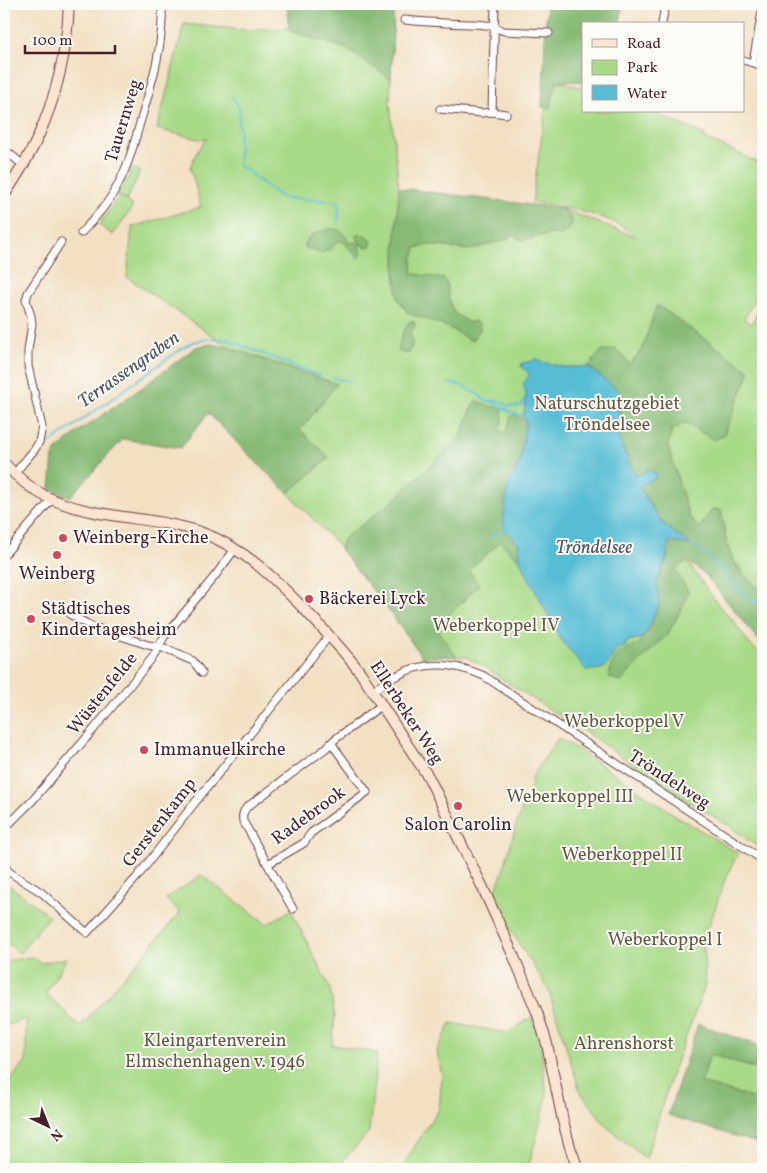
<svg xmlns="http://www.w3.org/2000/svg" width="767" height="1173" viewBox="0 0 767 1173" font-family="Vollkorn,serif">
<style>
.green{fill:#a9da88;stroke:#7a7c5a}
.forest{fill:#86ba74;stroke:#686c50}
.water{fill:#57bdd5;stroke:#506e80}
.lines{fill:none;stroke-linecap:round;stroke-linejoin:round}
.stream{stroke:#57bdd5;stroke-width:2}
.street-casing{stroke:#633c42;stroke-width:9}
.secondary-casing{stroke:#633c42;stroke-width:12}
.street{stroke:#fff;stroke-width:7}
.secondary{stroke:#fde4d0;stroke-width:10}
.poi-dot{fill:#d1495b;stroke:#fdfcf7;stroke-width:2}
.labels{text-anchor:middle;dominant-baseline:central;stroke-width:4;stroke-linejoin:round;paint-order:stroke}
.street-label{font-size:18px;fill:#4a1f2b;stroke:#fdfcf7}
.park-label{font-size:18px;fill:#665747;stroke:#fdfcf7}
.poi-label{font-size:18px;fill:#4a1f2b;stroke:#fdfcf7;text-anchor:start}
.water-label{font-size:19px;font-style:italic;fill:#4f5666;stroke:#fdfcf7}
</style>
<rect width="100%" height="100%" fill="#fdfcf7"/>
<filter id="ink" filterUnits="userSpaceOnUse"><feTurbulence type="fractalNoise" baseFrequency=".02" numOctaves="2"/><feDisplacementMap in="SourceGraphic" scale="10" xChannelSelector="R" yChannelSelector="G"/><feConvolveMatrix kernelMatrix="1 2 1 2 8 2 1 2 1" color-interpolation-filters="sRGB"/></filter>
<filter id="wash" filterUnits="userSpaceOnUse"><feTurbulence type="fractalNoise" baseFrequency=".0096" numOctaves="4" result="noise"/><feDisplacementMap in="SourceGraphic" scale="20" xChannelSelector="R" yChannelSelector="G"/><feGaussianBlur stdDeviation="1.12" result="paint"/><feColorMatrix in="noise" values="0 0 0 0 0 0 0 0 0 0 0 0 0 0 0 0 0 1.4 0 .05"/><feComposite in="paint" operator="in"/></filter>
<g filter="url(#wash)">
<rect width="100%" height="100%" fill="#f2e0c3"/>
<g class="green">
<path d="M287,4H394L390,103L399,189L563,209L636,237C610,212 566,209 532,202L550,79L583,88V111H650L705,135V139L732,150L763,165V283L744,320L752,324L763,298V592L745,576L732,558L688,563L720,607L732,619L750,645L763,655V851L728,825L690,803L581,729L511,685L483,666L466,657L444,656L423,658L387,608L336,543L288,493L329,458L300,430L337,384L230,348L127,277L132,227L201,207L190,167L197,152L207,138L203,140L157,129L184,24L245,30L289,28Z"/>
<path d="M132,168L140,171L127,200L118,195L128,178Z"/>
<path d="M119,196L133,206L113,235L99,225Z"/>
<path d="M558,738L579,750L678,817L738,853L724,882L704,941L705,986L671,1076L646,1159L606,1126L580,1091L548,989L508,926L493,898L503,871L516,825L533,782L530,780Z"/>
<path d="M201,875L267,924L291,910L330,988L335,1017L332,1045L377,1053L369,1132L342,1162L347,1169H4V1086L26,1062V1019L4,1026V960L5,961L32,957L41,963L67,958L46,993L80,1027L180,913L166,899Z"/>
<path d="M4,881L49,916L20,953L4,940Z"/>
<path d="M532,1017L540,1042L547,1096L528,1169H401L428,1125L439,1109L442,1076L437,1051L451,1023L508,1033Z"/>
<path d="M710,1054L763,1071V1101L701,1084Z"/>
</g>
<g class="forest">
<path d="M287,4H394L391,79L345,48L289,31Z"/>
<path d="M547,4H606L622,6L620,24H583V82L557,81L550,108L542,107Z"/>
<path d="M399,188L563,209L573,220L570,228L561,235L551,234L522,240L512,235L507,239L469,250L429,245L416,248L412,261L413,273L416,274L444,279C450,288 447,301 453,310C456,315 464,319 469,323L474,321L479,324L481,329L471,341L448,327L408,313L398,299L395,272V249Z"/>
<path d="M331,229C343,229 344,235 350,243L355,242L359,244V249L362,253L360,257L358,258L348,247L344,242L338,241L330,250L320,253L306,248L304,245C309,234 319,231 331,229Z"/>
<path d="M358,234L365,235L372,241L370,246L367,247L361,245L356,236Z"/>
<path d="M657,305L750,371L723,436L714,440L685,423L672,430L668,446L689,516L699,528L712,509L721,510C724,525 725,542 732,557C738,571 752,582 763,592V646L705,574L687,561L675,569L688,591L685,602L668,634L636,665L621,682L609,677L611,666L618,652L624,651L630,647L638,645L649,628L659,604L657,582L666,560L669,542L690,544L661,522L640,488L641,484L648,482L639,475L634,474L619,438V402L622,395L616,388L588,367L601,351L616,349L630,364L642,349Z"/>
<path d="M410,321H413L415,324L414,328L410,331C412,340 414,345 409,353H402L399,351C398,344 405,326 410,321Z"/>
<path d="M211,344L230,348L337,384L300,430L329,457L288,493L256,462L208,413L181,448L123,439L70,497L50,489L53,457L57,450L79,431L140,389L196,347Z"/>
<path d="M476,401L502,409L503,422L499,427L504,433L506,432L511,417L514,415L526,420L520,462L508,484L503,522L505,529L519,544L520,561L500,542L469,570L479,585L436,628L457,657L444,656L423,658L387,608L340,549L343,539L398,497L400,493L460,439L473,405Z"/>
<path d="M698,1024L763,1047V1071L710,1054L701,1083L763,1101V1145L668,1115Z"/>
</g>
<path class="water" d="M535,359H538L542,362L565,367H588L616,388L622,395L619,402V438L634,474L639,475L649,469L656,473L655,479L642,484L640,488L661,522L691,545L669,542L666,560L657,582L659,604L649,628L642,638L628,641L625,647L616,649C607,668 607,670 586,670L559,637L520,561L519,544L505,529L503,522L508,484L520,462L526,420L523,416C526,405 528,394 523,384L529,376L528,372L521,366L522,363L533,361Z"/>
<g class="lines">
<g class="stream">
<path d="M232,96L236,102L239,109V165L241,168L247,170L253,176L283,198L337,201L339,203L338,224"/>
<path d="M332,378L349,381"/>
<path d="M448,384C458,381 478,394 486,401C494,401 500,399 506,405C511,406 518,407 522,406L525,398"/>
<path d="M491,401L511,412L523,416"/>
<path d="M46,446L181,349L193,342L208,339H225L320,376"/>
<path d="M491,537L505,529"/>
<path d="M691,545L706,554L735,585L763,608"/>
</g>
</g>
</g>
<g filter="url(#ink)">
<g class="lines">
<defs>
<g id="street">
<path d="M404,20C428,22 451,24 475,24C482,24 488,26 494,25L499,29L504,31L549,33"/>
<path d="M662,24L665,4"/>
<path d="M743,60L763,66"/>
<path d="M753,62L763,6"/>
<path d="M440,109L482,113L492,112L506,114"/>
<path d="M492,112L495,4"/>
<path d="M4,149L23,165"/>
<path d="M81,233C92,221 104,209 112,195C128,170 134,143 142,116C153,79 164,43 162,4"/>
<path d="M14,474L35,449L39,442L42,427L28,366V350L32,324L31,316L26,300L28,293L61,242"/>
<path d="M4,555L52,499"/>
<path d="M71,615L91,626L148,645L163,648L193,661L202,673"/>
<path d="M372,691C380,686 388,680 396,676C425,660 454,663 484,676L763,860"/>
<path d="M4,829L32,801L94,729L153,657L164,637L215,576L235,549"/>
<path d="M268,864L304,843L311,833L367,792L334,747L332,743"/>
<path d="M4,865L9,872L41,892L87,933L137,877L193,805L329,636"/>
<path d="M293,909C276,880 260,850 243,821C242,815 243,812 247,807L325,749L334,740L382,705"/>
</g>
<g id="secondary">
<path d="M4,196C16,177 28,159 37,139C57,96 67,51 69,4"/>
<path d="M4,463C16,476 29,488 45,496C93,520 150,515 200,532C245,548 275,579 308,613C326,632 344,651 360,672L429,778L482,886L514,957L537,1012L547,1044L563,1121L570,1147L578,1169"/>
</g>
</defs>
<use href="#street" class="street-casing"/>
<use href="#secondary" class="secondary-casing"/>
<use href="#street" class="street"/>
<use href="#secondary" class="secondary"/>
</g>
</g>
<g class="poi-dot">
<circle cx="63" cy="538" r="5"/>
<circle cx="57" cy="555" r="5"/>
<circle cx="309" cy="599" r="5"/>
<circle cx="31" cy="619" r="5"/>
<circle cx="144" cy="750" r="5"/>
<circle cx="458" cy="806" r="5"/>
</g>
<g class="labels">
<g class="street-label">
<text transform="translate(124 121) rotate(-73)">Tauernweg</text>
<text transform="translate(103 694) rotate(-51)">Wüstenfelde</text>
<text transform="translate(406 713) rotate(57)">Ellerbeker Weg</text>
<text transform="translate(669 780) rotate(33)">Tröndelweg</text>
<text transform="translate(309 816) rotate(-36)">Radebrook</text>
<text transform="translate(160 823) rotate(-52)">Gerstenkamp</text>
</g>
<g class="park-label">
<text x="607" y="404">Naturschutzgebiet<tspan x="607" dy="21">Tröndelsee</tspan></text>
<text x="496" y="626">Weberkoppel IV</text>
<text x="624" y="722">Weberkoppel V</text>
<text x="570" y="797">Weberkoppel III</text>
<text x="622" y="855">Weberkoppel II</text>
<text x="665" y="940">Weberkoppel I</text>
<text x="215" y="1041">Kleingartenverein<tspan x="215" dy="21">Elmschenhagen v. 1946</tspan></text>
<text x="624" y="1044">Ahrenshorst</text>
</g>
<g class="poi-label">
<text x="73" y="538">Weinberg-Kirche</text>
<text x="57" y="574" text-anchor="middle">Weinberg</text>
<text x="319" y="599">Bäckerei Lyck</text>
<text x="41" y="609">Städtisches<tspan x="41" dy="21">Kindertagesheim</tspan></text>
<text x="154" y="750">Immanuelkirche</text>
<text x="458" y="825" text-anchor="middle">Salon Carolin</text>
</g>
<g class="water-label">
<text transform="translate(129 370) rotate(-35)">Terrassengraben</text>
<text x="594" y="548">Tröndelsee</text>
</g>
</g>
<rect width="767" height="1173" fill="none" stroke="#fdfcf7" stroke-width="20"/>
<rect x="582" y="22" width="162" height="90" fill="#fdfcf7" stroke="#b5a4a5"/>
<rect x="592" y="39" width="25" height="8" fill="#fde4d0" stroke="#b5a4a5"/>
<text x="627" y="48" font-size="15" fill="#4a1f2b">Road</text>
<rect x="592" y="60" width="25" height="15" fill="#a9da88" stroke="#b5a4a5"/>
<text x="627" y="72" font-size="15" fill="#4a1f2b">Park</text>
<rect x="592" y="85" width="25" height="15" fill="#57bdd5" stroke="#b5a4a5"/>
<text x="627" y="98" font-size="15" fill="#4a1f2b">Water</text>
<g transform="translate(48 1126) rotate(137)" stroke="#fdfcf7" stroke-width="4" paint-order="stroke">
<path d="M0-4L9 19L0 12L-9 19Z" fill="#4a1f2b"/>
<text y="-8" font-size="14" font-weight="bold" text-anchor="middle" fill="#4a1f2b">N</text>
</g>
<path d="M25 45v8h90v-8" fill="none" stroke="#4a1f2b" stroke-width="2.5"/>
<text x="32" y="45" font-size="15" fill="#4a1f2b" stroke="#fdfcf7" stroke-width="4" paint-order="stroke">100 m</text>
</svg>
